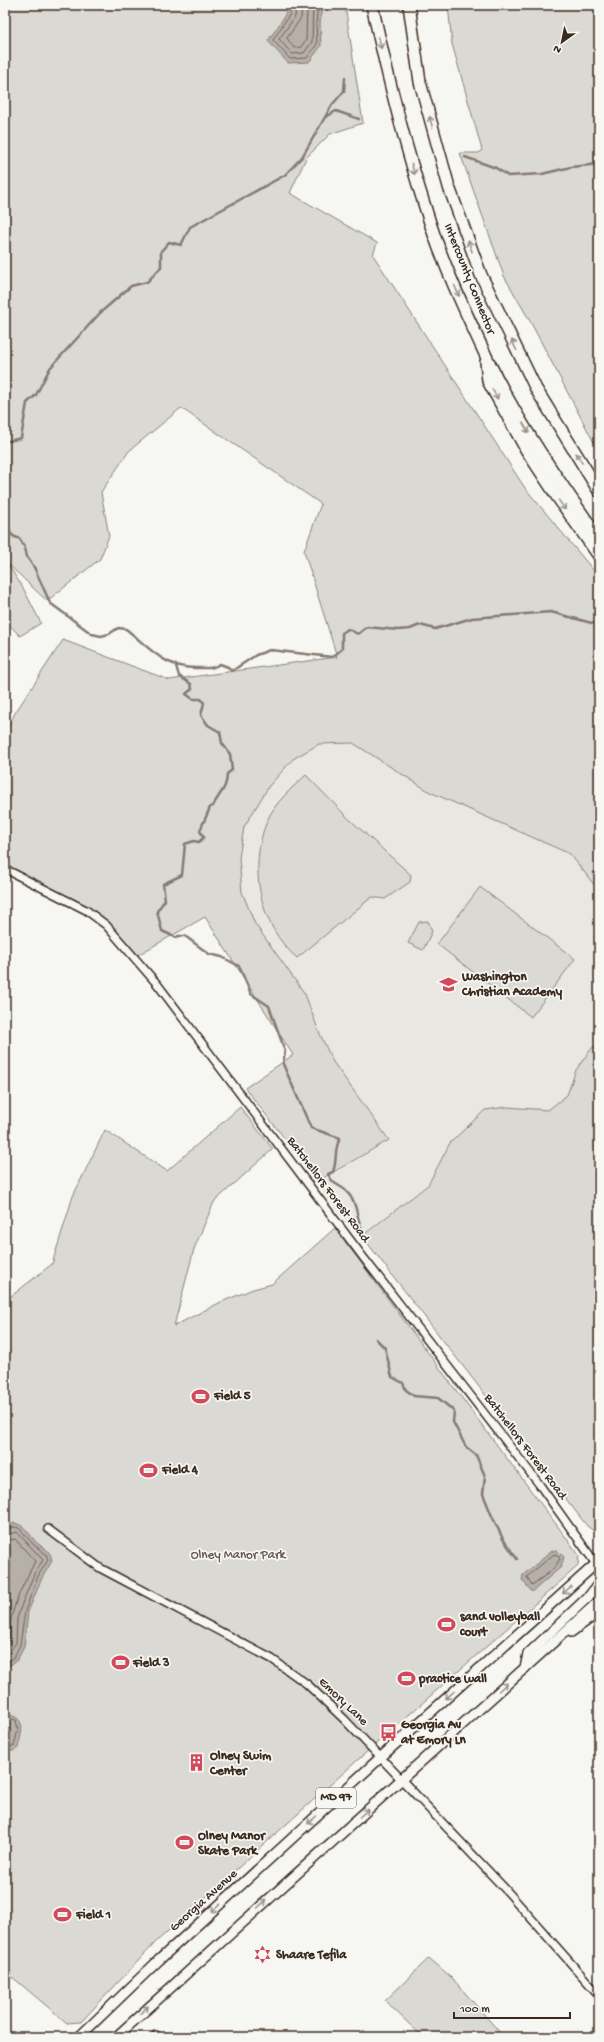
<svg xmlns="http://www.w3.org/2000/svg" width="604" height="2042" viewBox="0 0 604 2042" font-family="'Gochi Hand',sans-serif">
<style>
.built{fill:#e8e7e2}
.green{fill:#dad9d3;stroke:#8a8278}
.water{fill:#b6b0a9;stroke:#857a71}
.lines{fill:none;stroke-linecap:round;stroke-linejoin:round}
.shore{stroke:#6c6056;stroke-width:1}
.stream{stroke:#857a71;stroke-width:2.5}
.minor-casing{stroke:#3b2a1e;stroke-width:10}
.major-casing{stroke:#3b2a1e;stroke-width:12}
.highway-casing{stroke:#3b2a1e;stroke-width:14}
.minor{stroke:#f6f6f2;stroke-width:7}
.major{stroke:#f6f6f2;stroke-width:9}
.highway{stroke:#f6f6f2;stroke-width:11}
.oneway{stroke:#989088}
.labels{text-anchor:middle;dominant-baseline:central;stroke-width:3.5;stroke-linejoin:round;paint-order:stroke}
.shield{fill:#f6f6f2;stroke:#73675e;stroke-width:1}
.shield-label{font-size:12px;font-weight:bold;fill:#3b2a1e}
.street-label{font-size:13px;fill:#3b2a1e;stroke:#f6f6f2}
.poi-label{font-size:13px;font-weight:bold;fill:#3b2a1e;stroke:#f6f6f2;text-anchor:start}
.park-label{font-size:13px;fill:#63564b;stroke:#f6f6f2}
</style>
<rect width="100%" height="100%" fill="#f6f6f2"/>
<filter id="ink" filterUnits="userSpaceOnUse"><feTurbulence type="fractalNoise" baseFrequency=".025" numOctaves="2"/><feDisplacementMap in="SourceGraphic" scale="8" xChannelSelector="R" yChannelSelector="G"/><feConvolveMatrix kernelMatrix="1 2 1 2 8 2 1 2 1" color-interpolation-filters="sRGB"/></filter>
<g filter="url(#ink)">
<path class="built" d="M353,743L430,792L570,854L599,891V1044L592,1048L576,1070L567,1095L548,1110L507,1107L485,1110L450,1143L428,1185L358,1238L317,1184L389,1140L333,1062L319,1032L305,994L255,924L242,892L239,858L244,827L269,786L293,759L319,744Z"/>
<g class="green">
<path d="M5,5H345L363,123L330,134L306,158L290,193L377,243L373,255L525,488L599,577V891L570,854L430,792L353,743L319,744L293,759L269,786L244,827L239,858L242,892L255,924L305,994L319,1032L333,1062L389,1140L318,1181L245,1088L293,1055L205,917L134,957L106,925L5,869V734L15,713L63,640L169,680L337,657L304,551L321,504L181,408L129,451L101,492L109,536L100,559L47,601L7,563L23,588L41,623L20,636L5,620Z"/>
<path d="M448,5H599V452L530,321L504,276L460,153H479L482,150L452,44Z"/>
<path d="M306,775L347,817L411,875L410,882L385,899L372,897L297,958C259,926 248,867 267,821C275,802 292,788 306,775Z"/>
<path d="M480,887L575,959L531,1017L437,944Z"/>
<path d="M428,921L432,931L423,950L408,943L419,922Z"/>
<path d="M599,1044V1529L594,1531L587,1526L362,1236L428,1185L450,1143L485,1110L507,1107L548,1110L567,1095L576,1070L592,1048Z"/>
<path d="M240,1107L273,1149L214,1202L194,1249L174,1326L221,1302L253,1289L272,1284L335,1228L579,1555L578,1566L361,1757L156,1942L81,2022L67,2023L5,1971V1301L52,1264L73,1196L105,1130L167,1171Z"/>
<path d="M429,1958L451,1977L504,2037H423L385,2001Z"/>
</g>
<g class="water">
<path d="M287,5H322L320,24L321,46L309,62L288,63L268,41C274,30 287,18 287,5Z"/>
<path d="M14,1523C26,1525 29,1535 37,1543C44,1549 51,1550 52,1561L42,1578L28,1612L24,1647L17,1660L5,1669V1528Z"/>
<path d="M557,1550L564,1557L561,1567L532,1592L522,1580L523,1575L552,1551Z"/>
<path d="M5,1713C28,1719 22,1729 18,1748L13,1751H5Z"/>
</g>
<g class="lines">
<g class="shore">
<path d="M291,5L290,14L273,40L290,59L307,58L317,44L316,24L318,5"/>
<path d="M296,5L295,17L279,39L292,54L304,53L312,42L313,5"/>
<path d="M302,5L301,18L287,38L294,48L301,47L306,40L307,5"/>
<path d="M5,1530L14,1527L19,1528L34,1545L46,1554L48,1560L38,1576L25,1611L20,1645L14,1657L5,1664"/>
<path d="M5,1535L17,1532L43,1560L34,1574L20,1609L17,1619L16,1643L5,1658"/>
<path d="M5,1541L15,1539L35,1561C27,1578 17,1595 12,1615C8,1629 14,1637 5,1650"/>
<path d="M553,1555L556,1554L560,1558L557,1564L550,1572L532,1585L527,1577Z"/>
<path d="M5,1717L16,1720L18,1730L14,1746L5,1747"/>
</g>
<g class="stream">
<path d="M326,117L336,111L359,119"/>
<path d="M465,157L496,168L508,176L542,174L571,167L599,164"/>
<path d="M5,442L21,438L27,403L36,395L50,368L100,313L131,286L147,282L161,267V251L169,242L181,245L190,227L285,175L302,157L332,105L344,91L345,78"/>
<path d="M5,527L13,536L20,539L25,548L27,557L34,567L50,603L92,634L101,636L109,634L118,628L126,629C150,648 166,670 199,668C208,668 212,669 220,664L228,667L232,671L256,655L270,650L332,657L342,649V633L348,629L358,634L367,627L398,630L410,629L420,625L435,629L472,618L551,612L599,625"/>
<path d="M176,666L179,676L191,684L192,689L186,694L193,699H201L204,703L201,715L208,725L220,732L222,743L230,754L232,770L227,774C227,789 219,793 213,806L210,807C207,816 203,822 200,831L204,837L199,842L194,841L185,844L182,875L163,884L165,900L157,911L162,931L177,938L178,936H185L209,954L222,957L239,966L251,994L269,1006L285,1051L283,1064L311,1128L340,1138C333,1152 338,1158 333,1172L328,1174C334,1186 337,1183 345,1190C358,1202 356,1216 362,1230"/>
<path d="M376,1339L385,1348L392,1377L403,1383L406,1390L414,1396L438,1398L454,1411L453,1422L466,1447L476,1455L485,1476L483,1494L492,1516L503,1539L517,1559"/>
</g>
<defs>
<g id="minor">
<path d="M5,869L86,910L106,925L158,985L363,1257L539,1484L596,1564"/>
<path d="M48,1529L100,1568L272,1659L307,1684L344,1719L507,1891L599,1995"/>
<path d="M156,2035L157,2037"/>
</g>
<g id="major">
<path d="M571,1632L599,1612"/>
<path d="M525,1668L528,1654L590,1595L599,1583"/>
<path d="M79,2037L159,1960L381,1757L599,1561"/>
<path d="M116,2037L599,1601"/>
</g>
<g id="highway">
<path d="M372,5C387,74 404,143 426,210C441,260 464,309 486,356C516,420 558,480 599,538"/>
<path d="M409,5L420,82L449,187L481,275L536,389L599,491"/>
<path d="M486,362L488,381L527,451L556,495L599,556"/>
</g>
</defs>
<use href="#minor" class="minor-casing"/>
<use href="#major" class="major-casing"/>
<use href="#highway" class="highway-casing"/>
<use href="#minor" class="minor"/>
<use href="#major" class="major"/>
<use href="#highway" class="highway"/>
</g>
<defs><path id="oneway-shaft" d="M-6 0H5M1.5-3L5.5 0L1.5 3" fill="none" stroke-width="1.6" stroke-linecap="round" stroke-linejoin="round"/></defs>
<g class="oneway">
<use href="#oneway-shaft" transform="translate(380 43) rotate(78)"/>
<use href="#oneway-shaft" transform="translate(431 122) rotate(-105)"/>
<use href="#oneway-shaft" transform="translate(413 169) rotate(74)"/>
<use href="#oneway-shaft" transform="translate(470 246) rotate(-110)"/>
<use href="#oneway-shaft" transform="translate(457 291) rotate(66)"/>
<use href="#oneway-shaft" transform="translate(514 345) rotate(-116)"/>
<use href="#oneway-shaft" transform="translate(495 394) rotate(61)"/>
<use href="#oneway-shaft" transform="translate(526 428) rotate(59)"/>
<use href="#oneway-shaft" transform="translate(579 458) rotate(-122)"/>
<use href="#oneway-shaft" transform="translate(562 505) rotate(55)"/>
<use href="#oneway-shaft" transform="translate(567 1590) rotate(138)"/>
<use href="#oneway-shaft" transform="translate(503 1687) rotate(-42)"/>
<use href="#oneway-shaft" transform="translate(450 1695) rotate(138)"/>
<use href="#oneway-shaft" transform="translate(364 1813) rotate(-42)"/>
<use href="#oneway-shaft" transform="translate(312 1820) rotate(138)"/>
<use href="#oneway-shaft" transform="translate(262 1904) rotate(-42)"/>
<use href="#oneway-shaft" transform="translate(216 1908) rotate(138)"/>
<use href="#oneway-shaft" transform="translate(144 2010) rotate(-42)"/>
</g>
</g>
<defs>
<symbol id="school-bare" viewBox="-9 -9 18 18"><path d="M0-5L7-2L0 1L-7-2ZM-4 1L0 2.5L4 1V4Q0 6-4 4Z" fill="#d1495b" stroke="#f6f6f2" stroke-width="2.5" paint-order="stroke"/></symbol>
<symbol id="stadium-bare" viewBox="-9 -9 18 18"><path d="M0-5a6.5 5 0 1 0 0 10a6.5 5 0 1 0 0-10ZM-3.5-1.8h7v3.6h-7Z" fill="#d1495b" stroke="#f6f6f2" stroke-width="2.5" paint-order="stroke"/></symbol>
<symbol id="bus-bare" viewBox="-9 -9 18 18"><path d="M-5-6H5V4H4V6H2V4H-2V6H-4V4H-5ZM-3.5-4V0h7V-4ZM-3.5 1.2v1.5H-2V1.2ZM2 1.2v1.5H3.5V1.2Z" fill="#d1495b" stroke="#f6f6f2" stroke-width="2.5" paint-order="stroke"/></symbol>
<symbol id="building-bare" viewBox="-9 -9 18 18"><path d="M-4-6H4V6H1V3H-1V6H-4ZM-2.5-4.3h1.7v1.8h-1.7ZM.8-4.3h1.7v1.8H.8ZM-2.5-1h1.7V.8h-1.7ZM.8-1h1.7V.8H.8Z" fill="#d1495b" stroke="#f6f6f2" stroke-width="2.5" paint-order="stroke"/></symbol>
<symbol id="synagogue-bare" viewBox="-9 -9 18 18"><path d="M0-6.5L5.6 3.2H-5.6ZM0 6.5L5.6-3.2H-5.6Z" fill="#d1495b" stroke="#f6f6f2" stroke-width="2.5" paint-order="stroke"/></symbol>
</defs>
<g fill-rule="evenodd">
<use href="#school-bare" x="436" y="972" width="25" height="25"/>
<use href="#stadium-bare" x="188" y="1384" width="25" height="25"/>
<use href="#stadium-bare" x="136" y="1458" width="25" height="25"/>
<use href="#stadium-bare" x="434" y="1612" width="25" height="25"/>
<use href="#stadium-bare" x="108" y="1650" width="25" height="25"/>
<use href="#stadium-bare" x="394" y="1666" width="25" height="25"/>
<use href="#bus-bare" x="376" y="1720" width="25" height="25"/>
<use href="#building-bare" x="184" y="1750" width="25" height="25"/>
<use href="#stadium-bare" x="172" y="1830" width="25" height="25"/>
<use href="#stadium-bare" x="50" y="1902" width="25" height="25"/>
<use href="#synagogue-bare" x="250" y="1942" width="25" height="25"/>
</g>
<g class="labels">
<rect class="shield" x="316" y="1788" width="40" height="20" rx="3"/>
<g class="shield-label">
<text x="336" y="1798">MD 97</text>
</g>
<g class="street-label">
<text transform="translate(469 279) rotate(68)">Intercounty Connector</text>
<text transform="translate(328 1190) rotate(53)">Batchellors Forest Road</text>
<text transform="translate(525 1447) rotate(53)">Batchellors Forest Road</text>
<text transform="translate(343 1702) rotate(44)">Emory Lane</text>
<text transform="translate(204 1901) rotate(-42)">Georgia Avenue</text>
</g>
<g class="poi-label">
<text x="462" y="977">Washington<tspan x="462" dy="15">Christian Academy</tspan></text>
<text x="214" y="1396">Field 5</text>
<text x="162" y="1470">Field 4</text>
<text x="460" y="1617">sand volleyball<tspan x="460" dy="15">court</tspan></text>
<text x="133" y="1663">Field 3</text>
<text x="419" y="1679">practice wall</text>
<text x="401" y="1725">Georgia Av<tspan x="401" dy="15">at Emory Ln</tspan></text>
<text x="210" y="1756">Olney Swim<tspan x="210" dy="15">Center</tspan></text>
<text x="198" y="1836">Olney Manor<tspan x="198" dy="15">Skate Park</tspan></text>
<text x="76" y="1915">Field 1</text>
<text x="276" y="1955">Shaare Tefila</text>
</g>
<g class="park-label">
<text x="238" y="1555">Olney Manor Park</text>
</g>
</g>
<rect width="604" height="2042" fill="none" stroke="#f6f6f2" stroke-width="20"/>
<rect x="10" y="10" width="584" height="2022" fill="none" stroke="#3b2a1e" stroke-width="1.5" filter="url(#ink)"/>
<g transform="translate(562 42) rotate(213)" stroke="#f6f6f2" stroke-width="3" paint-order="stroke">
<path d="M0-3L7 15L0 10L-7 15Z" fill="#3b2a1e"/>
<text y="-6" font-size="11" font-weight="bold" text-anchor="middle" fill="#3b2a1e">N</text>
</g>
<path d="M454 2012v6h116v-6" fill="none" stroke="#3b2a1e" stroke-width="2"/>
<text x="460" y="2012" font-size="12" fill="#3b2a1e" stroke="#f6f6f2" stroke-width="3" paint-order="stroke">100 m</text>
</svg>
